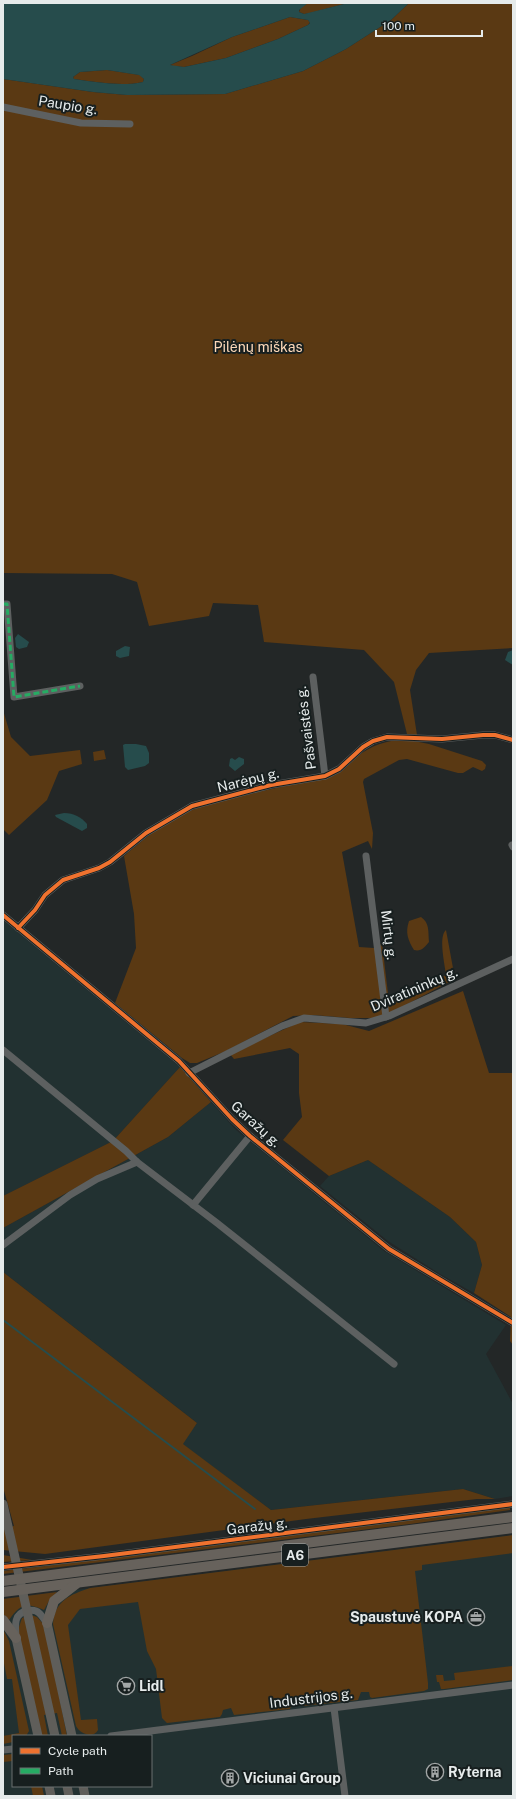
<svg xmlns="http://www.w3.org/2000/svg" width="516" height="1799" viewBox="0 0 516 1799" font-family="'Public Sans',sans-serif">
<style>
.built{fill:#223131;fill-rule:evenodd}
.green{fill:#5a3913}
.water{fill:#264c4c;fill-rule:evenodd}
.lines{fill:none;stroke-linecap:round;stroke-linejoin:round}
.stream{stroke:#264c4c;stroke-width:2}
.minor{stroke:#5d6060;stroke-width:7}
.major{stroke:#5f5e5a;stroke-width:9}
.highway{stroke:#67625c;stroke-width:10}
.quiet{stroke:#26ab63;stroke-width:3;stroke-dasharray:6 3;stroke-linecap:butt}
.cycleway-casing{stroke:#171f1f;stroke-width:6}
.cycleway{stroke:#ef722f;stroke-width:4}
.labels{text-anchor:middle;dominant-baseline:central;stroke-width:4;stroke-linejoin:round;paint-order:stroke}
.shield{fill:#171f1f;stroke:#a8aeae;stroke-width:1}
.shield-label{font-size:13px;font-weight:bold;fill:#e6ebeb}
.street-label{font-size:14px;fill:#e6ebeb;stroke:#171f1f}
.park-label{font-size:14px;fill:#fdd9b9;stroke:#171f1f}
.poi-label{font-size:14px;font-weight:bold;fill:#e6ebeb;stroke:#171f1f;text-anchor:start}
</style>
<rect width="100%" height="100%" fill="#232727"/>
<g class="built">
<path d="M3,920L180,1067L113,1141L3,1196Z"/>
<path d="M211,1102L235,1129L384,1251L506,1325L486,1354L513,1404V1496L495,1499L463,1489L271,1510L182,1444L197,1423L3,1272V1228L168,1137Z"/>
<path d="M368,1160L450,1217L476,1242L482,1265L474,1293L440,1274L388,1241L320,1186L329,1176Z"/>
<path d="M513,1535V1796H3V1599ZM13,1736H151V1786H13Z"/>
</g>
<g class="green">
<path d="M308,3H348L310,13L304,14L299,12L301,7Z"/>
<path d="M409,3H513V648L429,653L416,670L410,690L417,735L407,734L394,682L364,650L264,642L258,605L213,603L209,616L149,626L137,582L112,574L3,573V79L93,92L127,95L225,94L303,71L346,49L391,20Z"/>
<path d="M290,17L308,20L310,22L308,25L278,39L226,58L184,67L173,66L170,65L192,56L232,37Z"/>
<path d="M107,70L140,75L144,79L143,82C120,87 97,82 74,79L73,77L80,72Z"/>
<path d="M3,667V710L11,737L30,756L80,750L82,764L59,771L47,800L9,835L3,829Z"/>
<path d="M404,739L429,744L482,761L486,765L485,769L482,771L473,767L463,773H458L407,759L399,760L364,779L363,782L373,833L372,849L368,841L342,852L359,947L374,948L382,943L389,1002L446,975C445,965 438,937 446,930L455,979L394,1011L374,1018H350L313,1015L293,1016L226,1051L197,1063H190L182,1058L115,1003L136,948L134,914L124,856C142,841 160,825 181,815C214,799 253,794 289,785C304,782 319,781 333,776C343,772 349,764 357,757C371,745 386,741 404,739Z"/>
<path d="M104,750L106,759L94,761L93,752Z"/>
<path d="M421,917C430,923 428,932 429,942C425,947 421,952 414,950C408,940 405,933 409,921Z"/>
<path d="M463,991L489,1073H513V1345L510,1341L511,1317L474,1293L482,1265L476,1242L450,1217L368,1160L329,1176L283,1140L302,1117L299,1093V1054L290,1048L234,1059L230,1054L300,1022L342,1024L369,1031Z"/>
<path d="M180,1067L211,1102L168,1137L3,1228V1196L113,1141Z"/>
<path d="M3,1272L197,1423L183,1444L271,1510L463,1489L495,1499H477L306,1519L45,1554L3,1550V1528L14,1526L3,1487Z"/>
<path d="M510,1507V1510L410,1524L3,1574V1571L37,1567Z"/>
<path d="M513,1535V1553L422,1565V1570L415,1571L428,1683V1689L424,1691L372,1698L370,1697L369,1692H361L358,1700L303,1706L301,1700L293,1701L290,1709L234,1715L231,1708L223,1710L222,1714L220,1717L167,1723L162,1718L156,1669L147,1651L138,1602L80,1609L68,1625L81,1720L97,1719L98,1730C93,1739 80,1734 76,1726L53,1624C55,1600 70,1595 90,1588Z"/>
<path d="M3,1555L32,1560L3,1562Z"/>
<path d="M57,1592L50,1599L44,1610C26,1602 20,1604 9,1620L3,1614V1599Z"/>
<path d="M31,1615L37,1617L45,1626L67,1736H62L57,1713L44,1715L48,1736H42L18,1630L22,1618Z"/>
<path d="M3,1629L9,1641L29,1731L26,1736H13V1742L3,1744V1736L19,1733L12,1679H7L3,1658Z"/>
<path d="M513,1666V1680L444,1689H441L439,1682H437L436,1675H443L444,1681L455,1680L454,1673Z"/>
<path d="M13,1754V1761L3,1762V1755Z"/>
<path d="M31,1786H42L44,1796H33Z"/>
</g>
<g class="water">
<path d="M3,3H308L299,10V12L304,14L348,3H409L391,20L346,49L303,71L225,94L127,95L93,92L3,79ZM290,17L308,20L310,23L308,25L278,39L226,58L184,67L170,65L232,37ZM107,70L139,75L144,79L143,82C120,87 97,82 74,79L73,77L80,72Z"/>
<path d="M18,634L29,642L27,647L19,649L16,647L15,638Z"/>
<path d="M125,646L130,647L129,656L120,658L116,656V651Z"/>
<path d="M513,650V665L505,660L508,652Z"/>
<path d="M125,744H136L146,746L149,753V763L145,766L128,770L125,767L123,745Z"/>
<path d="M239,757L244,759V764L235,771L229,766L230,759L232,758L235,760Z"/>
<path d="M64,813C74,813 81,817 87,824V828L82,831L56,817L55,815Z"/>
</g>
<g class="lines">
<path class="stream" d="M3,1320L255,1509"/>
<g class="minor">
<path d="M3,107L81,123L130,124"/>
<path d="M3,604H7L14,697L80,686"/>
<path d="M313,677L325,776"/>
<path d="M512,845L513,847"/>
<path d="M366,856L386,1017"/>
<path d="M3,915L179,1061L232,1119L250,1136L389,1249L513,1323"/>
<path d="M18,928L35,910L45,895L63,880L99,868L110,862L146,833L192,806L271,785L325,776L339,769L363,747L373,741L387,737L442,739L483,735H495L513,740"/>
<path d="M3,1050L126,1151L137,1162L217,1223L394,1364"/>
<path d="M189,1073L282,1026L304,1018L366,1023L389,1016L513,959"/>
<path d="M193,1205L250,1136"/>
<path d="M3,1245L70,1195L97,1179L137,1162"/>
<path d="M3,1567L104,1556L513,1504"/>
<path d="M16,1636C15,1625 14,1613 27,1611C31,1610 36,1610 39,1613C42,1615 44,1620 47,1623"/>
<path d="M334,1708L345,1796"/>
<path d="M111,1736L513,1685"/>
<path d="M3,1750L13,1749"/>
</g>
<g class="major">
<path d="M3,1504L55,1736"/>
<path d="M47,1623L72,1736"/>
<path d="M16,1638L38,1736"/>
<path d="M49,1786L51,1796"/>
<path d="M67,1786L69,1796"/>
<path d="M83,1786L85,1796"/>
</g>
<g class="highway">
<path d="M3,1581L513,1517"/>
<path d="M3,1592L513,1528"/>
<path d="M3,1620L16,1638"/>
<path d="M47,1623L54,1601L76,1584"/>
</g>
<path class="quiet" d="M3,604H7L14,697L80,686"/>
<defs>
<g id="cycleway">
<path d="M3,915L179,1061L232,1119L250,1136L389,1249L513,1323"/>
<path d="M18,928L35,910L45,895L63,880L99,868L110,862L146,833L192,806L271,785L325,776L339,769L363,747L373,741L387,737L442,739L483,735H495L513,740"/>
<path d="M3,1567L104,1556L513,1504"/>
</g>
</defs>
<use href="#cycleway" class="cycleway-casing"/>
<use href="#cycleway" class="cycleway"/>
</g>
<defs>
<symbol id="office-ring" viewBox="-11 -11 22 22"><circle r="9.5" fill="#171f1f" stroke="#a2a6a6" stroke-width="1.5"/><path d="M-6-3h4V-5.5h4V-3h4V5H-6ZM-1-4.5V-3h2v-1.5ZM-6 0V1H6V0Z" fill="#a2a6a6"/></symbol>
<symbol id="supermarket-ring" viewBox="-11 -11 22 22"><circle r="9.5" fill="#171f1f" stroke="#a2a6a6" stroke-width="1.5"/><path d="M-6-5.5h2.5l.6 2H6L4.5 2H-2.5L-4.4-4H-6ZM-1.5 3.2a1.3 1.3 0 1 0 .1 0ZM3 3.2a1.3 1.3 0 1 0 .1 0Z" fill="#a2a6a6"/></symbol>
<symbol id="building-ring" viewBox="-11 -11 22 22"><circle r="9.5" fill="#171f1f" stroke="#a2a6a6" stroke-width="1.5"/><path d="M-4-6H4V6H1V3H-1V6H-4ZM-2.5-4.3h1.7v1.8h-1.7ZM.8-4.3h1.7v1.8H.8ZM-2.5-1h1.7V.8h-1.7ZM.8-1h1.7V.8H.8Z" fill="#a2a6a6"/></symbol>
</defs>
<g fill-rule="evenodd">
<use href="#office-ring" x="466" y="1607" width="20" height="20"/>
<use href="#supermarket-ring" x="116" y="1676" width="20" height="20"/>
<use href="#building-ring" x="425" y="1762" width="20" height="20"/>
<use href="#building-ring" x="220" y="1768" width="20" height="20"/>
</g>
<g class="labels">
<rect class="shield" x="282" y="1544" width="26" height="22" rx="3"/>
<g class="shield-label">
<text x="295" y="1555">A6</text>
</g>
<g class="street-label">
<text transform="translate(68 105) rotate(9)">Paupio g.</text>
<text transform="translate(306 728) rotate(-97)">Pašvaistės g.</text>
<text transform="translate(248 780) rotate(-14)">Narėpų g.</text>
<text transform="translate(389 935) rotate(83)">Mirtų g.</text>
<text transform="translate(414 989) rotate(-23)">Dviratininkų g.</text>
<text transform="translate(256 1124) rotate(42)">Garažų g.</text>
<text transform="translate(257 1526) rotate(-7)">Garažų g.</text>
<text transform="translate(311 1698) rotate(-7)">Industrijos g.</text>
</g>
<g class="park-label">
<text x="258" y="347">Pilėnų miškas</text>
</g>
<g class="poi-label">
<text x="463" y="1617" text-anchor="end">Spaustuvė KOPA</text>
<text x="139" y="1686">Lidl</text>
<text x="448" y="1772">Ryterna</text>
<text x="243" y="1778">Viciunai Group</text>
</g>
</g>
<rect width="516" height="1799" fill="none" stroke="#e6ebeb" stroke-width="8"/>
<rect x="12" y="1735" width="140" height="52" fill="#171f1f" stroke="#6a7171"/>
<rect x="20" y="1748" width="20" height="6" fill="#ef722f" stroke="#6a7171"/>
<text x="48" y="1755" font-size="12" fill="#e6ebeb">Cycle path</text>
<rect x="20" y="1768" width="20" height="6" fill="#26ab63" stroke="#6a7171"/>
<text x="48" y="1775" font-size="12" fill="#e6ebeb">Path</text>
<path d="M376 30v6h106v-6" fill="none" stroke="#e6ebeb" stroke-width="2"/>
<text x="382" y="30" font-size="12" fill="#e6ebeb" stroke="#171f1f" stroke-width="3" paint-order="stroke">100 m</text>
</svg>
